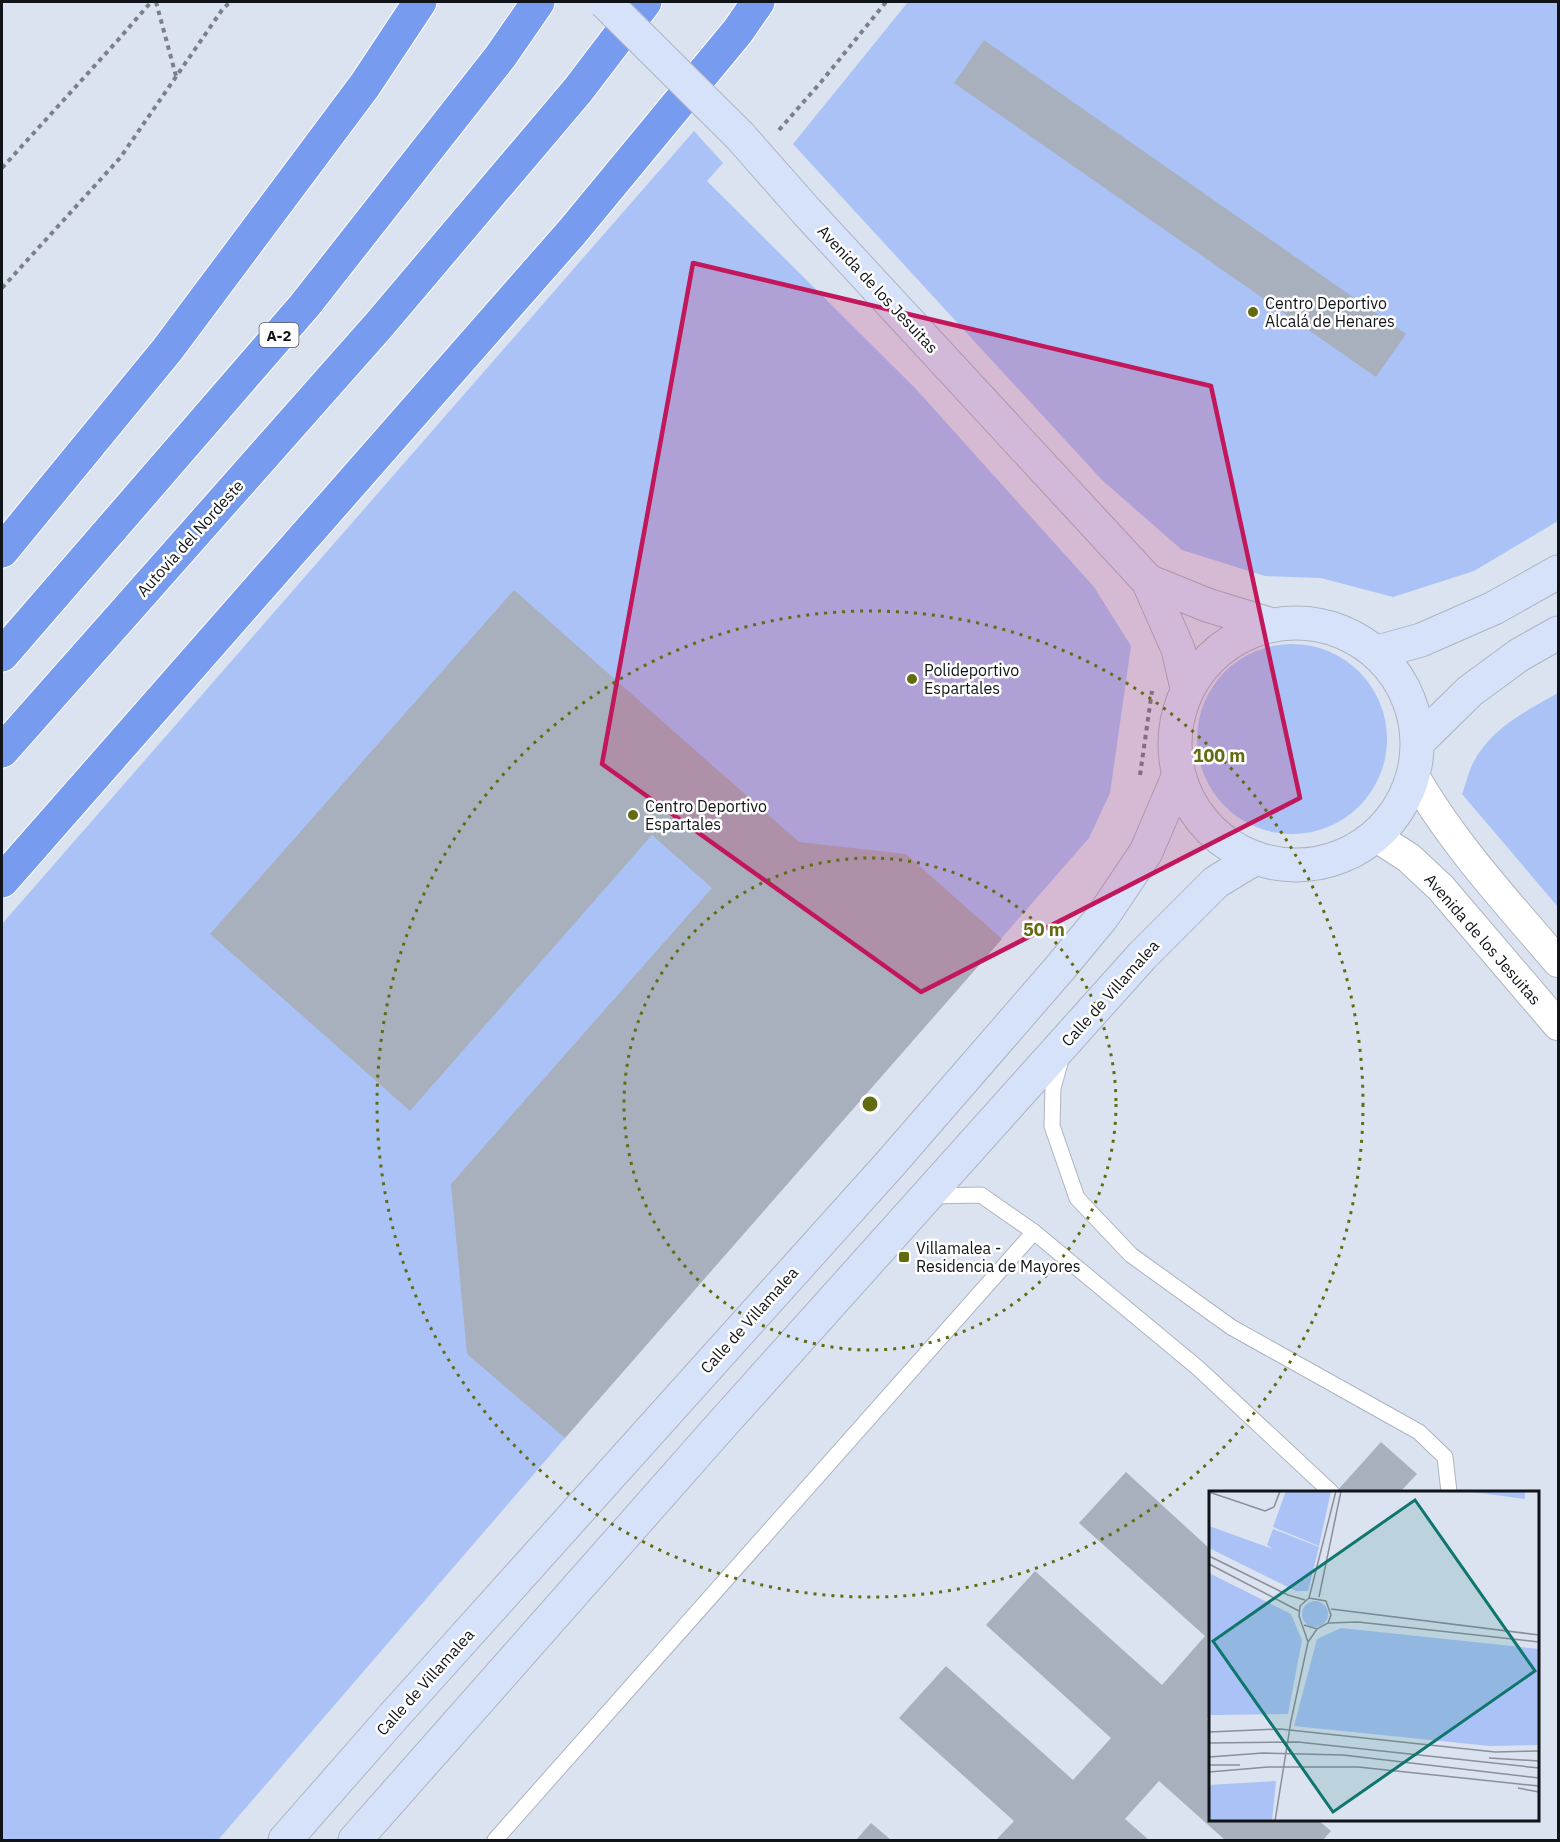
<svg xmlns="http://www.w3.org/2000/svg" width="1560" height="1842" viewBox="0 0 1560 1842" font-family="'IBM Plex Sans',sans-serif">
<style>
.green{fill:#aac2f6}
.building{fill:#a9b0bd}
.lines{fill:none;stroke-linecap:round;stroke-linejoin:round}
.lane-casing{stroke:#adb4c1;stroke-width:17}
.street-casing{stroke:#adb4c1;stroke-width:32}
.secondary-casing{stroke:#adb4c1;stroke-width:35}
.highway-casing{stroke:#fff;stroke-width:35}
.path{stroke:#7b808a;stroke-width:4;stroke-dasharray:4.5 4.5;stroke-linecap:butt}
.lane{stroke:#fff;stroke-width:15}
.street{stroke:#fff;stroke-width:30}
.secondary{stroke:#d6e1fa;stroke-width:33}
.highway{stroke:#779bee;stroke-width:33}
.secondary-bridge-casing{stroke:#adb4c1;stroke-width:35;stroke-linecap:butt}
.secondary-bridge{stroke:#d6e1fa;stroke-width:33}
.marked{fill:#c2185b;fill-opacity:0.2;stroke:#c2185b;stroke-width:4.5;stroke-linejoin:round}
.ring{fill:none;stroke:#626b10;stroke-width:3;stroke-dasharray:3 6}
.poi-dot{fill:#626b10;stroke:#fff;stroke-width:2}
.labels{text-anchor:middle;dominant-baseline:central;stroke-width:5;stroke-linejoin:round;paint-order:stroke}
.shield{fill:#fff;stroke:#585a5d;stroke-width:1.5}
.shield-label{font-size:15px;font-weight:bold;fill:#101317}
.street-label{font-size:16px;fill:#101317;stroke:#fff}
.poi-label{font-size:16px;fill:#101317;stroke:#fff;text-anchor:start}
.inset-road{fill:none;stroke:#8a8f99;stroke-width:1.5}
.view{fill:#0f766e;fill-opacity:0.15;stroke:#0f766e;stroke-width:3}
.inset-edge{fill:none;stroke:#101317;stroke-width:3}
.centre{fill:#626b10;stroke:#fff;stroke-width:3}
.ring-label{font-size:18px;text-anchor:middle;font-weight:bold;fill:#626b10;stroke:#fff;stroke-width:5;stroke-linejoin:round;paint-order:stroke}
</style>
<rect width="100%" height="100%" fill="#dbe2f0"/>
<g class="green">
<path d="M908,2H1558V521L1474,571L1393,597L1321,578L1265,576L1182,550L1102,480L793,144Z"/>
<path d="M694,131L723,163L707,181L916,389L1094,587L1131,646L1110,793L1089,838L565,1438L218,1840H2V924Z"/>
<circle cx="1292" cy="739" r="95"/>
<path d="M1558,693V907L1462,794C1466,784 1468,773 1473,763C1491,728 1526,711 1558,693Z"/>
</g>
<g class="building">
<path d="M984,40L1406,334L1376,377L954,83Z"/>
<path d="M514,590L799,842L906,854L1002,939L565,1438L467,1354L451,1184L712,888L652,835L410,1111L210,934Z"/>
<path d="M1381,1442L1417,1474L1400,1492H1336Z"/>
<path d="M1126,1472L1210,1549V1714L1207,1719L1210,1722V1820H1318L1331,1831L1323,1840H1225L1159,1781L1125,1819L1149,1840H996L1014,1821L899,1718L946,1666L1073,1780L1111,1738L986,1625L1035,1571L1162,1685L1205,1636L1079,1523Z"/>
<path d="M871,1823L891,1840H856Z"/>
</g>
<g class="lines">
<defs>
<g id="lane">
<path d="M1062,1056L1053,1088L1052,1126L1077,1198L1131,1255L1231,1327L1419,1432L1445,1457L1449,1492"/>
<path d="M929,1196L981,1195L1034,1232L1198,1368L1331,1492"/>
<path d="M495,1840L1034,1232"/>
</g>
<g id="street">
<path d="M1414,776C1453,844 1507,902 1558,962"/>
<path d="M1375,836L1409,858L1441,888L1558,1025"/>
</g>
<g id="secondary">
<path d="M740,136L807,212L1148,581L1178,649L1187,688"/>
<path d="M1148,581L1207,605L1269,624"/>
<circle cx="1296" cy="744" r="121"/>
<path d="M1378,652L1421,640L1494,608L1558,572"/>
<path d="M1419,741L1470,691L1519,655L1558,633"/>
<path d="M285,1840L392,1718L890,1164L1060,968L1103,916L1146,852L1178,777"/>
<path d="M355,1840L717,1430L1142,956L1216,882L1254,859"/>
</g>
<g id="highway">
<path d="M2,551L167,350L365,85L420,2"/>
<path d="M2,655L305,305L500,57L538,2"/>
<path d="M2,751L379,325L578,90L645,2"/>
<path d="M2,881L572,232L738,31L758,2"/>
</g>
</defs>
<use href="#lane" class="lane-casing"/>
<use href="#street" class="street-casing"/>
<use href="#secondary" class="secondary-casing"/>
<use href="#highway" class="highway-casing"/>
<g class="path">
<path d="M156,2L176,76"/>
<path d="M779,130L821,82L886,2"/>
<path d="M2,168L118,40L151,2"/>
<path d="M2,288L120,158L222,10L230,2"/>
<path d="M1140,775L1152,691"/>
</g>
<use href="#lane" class="lane"/>
<use href="#street" class="street"/>
<use href="#secondary" class="secondary"/>
<use href="#highway" class="highway"/>
<defs>
<path id="secondary-bridge" d="M605,2L740,136"/>
</defs>
<use href="#secondary-bridge" class="secondary-bridge-casing"/>
<use href="#secondary-bridge" class="secondary-bridge"/>
</g>
<path class="marked" d="M693,263L1211,386L1300,798L921,992L602,764Z"/>
<g class="ring">
<circle cx="870" cy="1104" r="246"/>
<circle cx="870" cy="1104" r="493"/>
</g>
<g class="poi-dot">
<circle cx="1253" cy="312" r="6"/>
<circle cx="912" cy="679" r="6"/>
<circle cx="633" cy="815" r="6"/>
<rect x="898" y="1251" width="12" height="12" rx="3"/>
</g>
<g class="labels">
<rect class="shield" x="259.5" y="323" width="39" height="24" rx="4.5"/>
<g class="shield-label">
<text x="279" y="335">A-2</text>
</g>
<g class="street-label">
<text transform="translate(878 289) rotate(47)">Avenida de los Jesuitas</text>
<text transform="translate(190 538) rotate(-48)">Autovía del Nordeste</text>
<text transform="translate(1483 939) rotate(49)">Avenida de los Jesuitas</text>
<text transform="translate(1110 993) rotate(-48)">Calle de Villamalea</text>
<text transform="translate(749 1320) rotate(-48)">Calle de Villamalea</text>
<text transform="translate(425 1682) rotate(-48)">Calle de Villamalea</text>
</g>
<g class="poi-label">
<text x="1265" y="303">Centro Deportivo<tspan x="1265" dy="18">Alcalá de Henares</tspan></text>
<text x="924" y="670">Polideportivo<tspan x="924" dy="18">Espartales</tspan></text>
<text x="645" y="806">Centro Deportivo<tspan x="645" dy="18">Espartales</tspan></text>
<text x="916" y="1248">Villamalea -<tspan x="916" dy="18">Residencia de Mayores</tspan></text>
</g>
</g>
<g transform="translate(1209 1491)">
<rect width="330" height="330" fill="#dbe2f0"/>
<path d="M77,0H122L110,55L64,36ZM256,0H316V8ZM0,35L64,58L58,54L64,38L110,56L99,100H87L0,57ZM0,82L82,123L93,149L79,223L0,224ZM93 123a13 13 0 1 1 26 0a13 13 0 1 1-26 0ZM132,137L330,158V254L281,255L85,235L108,148ZM67,290L63,330H0V294Z" fill="#aac2f6"/>
<path class="inset-road" d="M0,1L56,20L65,16L71,0M0,65L79,104L96,109M0,73L90,120M110,106L132,0M100,107L127,0M122,118L330,144M119,132L149,131L330,151M95,134L108,138L119,132L122,124L117,110L100,107L91,115L90,125L99,151M0,241L71,238L286,261L330,260M0,252L89,251L330,277M0,266L54,262L134,264L330,287M280,267L330,270M0,274H31M0,281L59,276H149L330,295M309,297L330,301M66,330L82,230L99,151L108,138"/>
<path class="view" d="M206,9L326,180L124,321L4,150Z"/>
<rect width="330" height="330" class="inset-edge"/>
</g>
<circle cx="870" cy="1104" r="9" class="centre"/>
<g class="ring-label">
<text x="1219" y="762">100 m</text>
<text x="1044" y="936">50 m</text>
</g>
<rect width="1560" height="1842" fill="none" stroke="#101317" stroke-width="6"/>
</svg>
